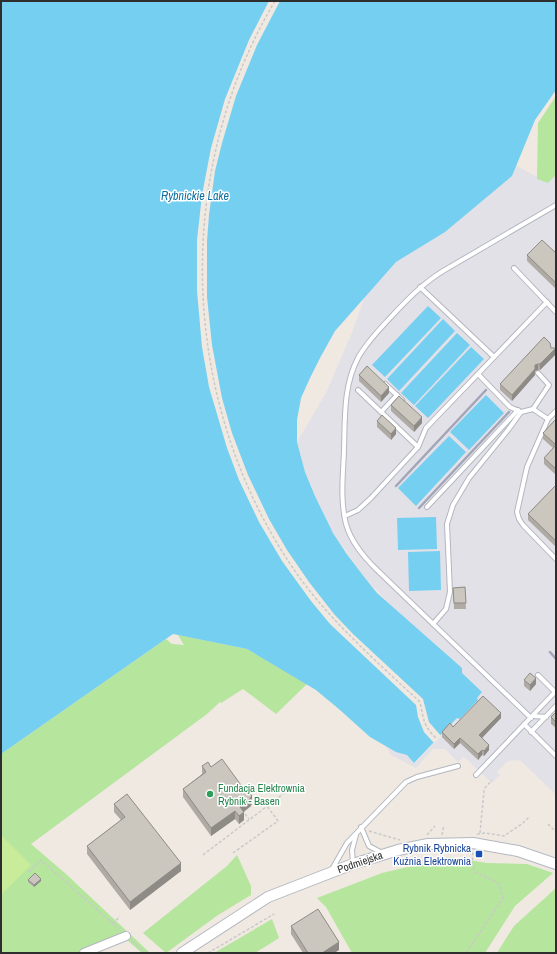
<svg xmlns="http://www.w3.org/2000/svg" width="557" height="954" viewBox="0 0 557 954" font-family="'Archivo Narrow',sans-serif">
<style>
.industrial{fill:#e3e1e8}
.green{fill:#b6e59e}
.pitch{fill:#c9ec9a}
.water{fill:#75cff0}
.pier{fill:#efe9e1}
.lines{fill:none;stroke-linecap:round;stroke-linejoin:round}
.service-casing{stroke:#b4b7c1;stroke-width:6}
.minor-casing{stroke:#b4b7c1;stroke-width:10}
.tertiary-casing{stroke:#b4b7c1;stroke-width:12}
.path{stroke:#c9c9c9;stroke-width:1.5;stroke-dasharray:3 2;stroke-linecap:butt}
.service{stroke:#fff;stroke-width:4}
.minor{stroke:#fff;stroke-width:8}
.tertiary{stroke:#fff;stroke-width:10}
.rail{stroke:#a3a6b8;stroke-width:2.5}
.wall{fill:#afaba4}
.shaded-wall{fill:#8e8b86}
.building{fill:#cbc7bf;stroke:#8e8b86}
.leisure-dot{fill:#2e9e5b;stroke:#fff;stroke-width:1.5}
.transit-dot{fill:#1a4fb4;stroke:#fff;stroke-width:1.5}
.labels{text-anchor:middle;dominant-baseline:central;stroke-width:3;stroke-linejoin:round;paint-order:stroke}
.leisure-label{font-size:11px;fill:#27864d;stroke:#fff;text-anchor:start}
.transit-label{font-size:11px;fill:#164399;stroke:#fff;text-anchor:end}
.street-label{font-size:11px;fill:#2e2e2e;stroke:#fff}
.water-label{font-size:12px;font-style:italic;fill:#0d6fa3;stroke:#fff}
</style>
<rect width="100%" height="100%" fill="#efe9e1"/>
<path class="industrial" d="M510,162L548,183L556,175V795L520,760L508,761L497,772L500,775L492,783L464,757L458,762L445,749H433L416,768L391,755L387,747L407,755L415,763L458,718L460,719L478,700L476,698L482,692L462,673V669L393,608L365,578L333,533L325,517L305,472L297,442L326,393L353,330L377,261Z"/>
<g class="green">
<path d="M556,96V175L548,183L537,179L538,123Z"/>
<path d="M178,635L247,649L307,684L276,714L243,689L221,703L220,702L207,714L31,844L66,874L149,952L148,953H142L127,940L94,953H1V754L166,639L172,644L184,645Z"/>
<path d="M237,855L251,886V895L218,915L166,953L143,933L227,866Z"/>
<path d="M450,857L487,863L527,864L553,873L515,906L485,953H352L326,907L317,898L382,873Z"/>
<path d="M556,888V953H497L514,926Z"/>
<path d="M272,919L279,938L255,953H214Z"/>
</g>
<path class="pitch" d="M1,835L31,865L1,895Z"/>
<g class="water">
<path d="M1,1H556V90L535,120L512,176L445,232L396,262L335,331L320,358L310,378L301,398L297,420V442L305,472L315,496L333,533L346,553L365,578L377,593L462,668V673L482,692L477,698L478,700L460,719L457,718L414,763L407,755L396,752L370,737L340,710L316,690L247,649L173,634L1,754Z"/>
<path d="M428,306L441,318L385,377L372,365Z"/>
<path d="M443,319L455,331L399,391L387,379Z"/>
<path d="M457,333L470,345L414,405L401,393Z"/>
<path d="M471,347L484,359L428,418L415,406Z"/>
<path d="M486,395L504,413L469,450L450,432Z"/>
<path d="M449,436L466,452L416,506L398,488Z"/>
<path d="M436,517L437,549L398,550L397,518Z"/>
<path d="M440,551L441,590L409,591L408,552Z"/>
</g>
<path class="pier" d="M269,1H280L257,45L236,96L222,143L215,171L209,215L207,241V297L212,345L222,398L232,433L248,475L269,519L287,550L309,582L334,614L353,634L423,699L429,722L441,736L434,743L424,732L418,717L416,705L330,624L311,601L282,561L259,522L239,480L227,448L209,387L202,347L197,291V240L202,195L211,148L225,99L249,40Z"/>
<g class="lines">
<defs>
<g id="service">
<path d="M514,268L556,312"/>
<path d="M420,287L494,357"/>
<path d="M478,374L510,407L521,412L533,409L548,419"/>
<path d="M385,384L402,400"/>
<path d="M358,390L418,447"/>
<path d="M533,409L549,385L538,373"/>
<path d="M556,411L548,419L527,467L517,512L519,519L523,525L556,559"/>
<path d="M381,412L397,395"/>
<path d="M427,507L518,410"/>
<path d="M345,516L358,510L371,498L418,447L426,428L547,302"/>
<path d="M433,624L446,609L450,592L447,524L453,505L469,478L508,430L521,412"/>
<path d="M538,675L555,692"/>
<path d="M533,716L546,717"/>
<path d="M531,718L376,569C363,556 351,542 346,524C340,500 343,475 344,451C345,420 343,386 358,358C366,343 379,330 390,318C407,300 422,284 443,271L556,205"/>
<path d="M524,724L556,756"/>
<path d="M531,732L556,706"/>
<path d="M476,775L556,691"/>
<path d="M361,827L369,846L382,853"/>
<path d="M353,863L352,850L356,835"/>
<path d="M331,871L347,843L406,782L417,777L458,766"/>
</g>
<path id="minor" d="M84,953L126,936"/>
<path id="tertiary" d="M182,953L268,897L353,864L398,850L428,844L473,843L518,851L556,864"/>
</defs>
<use href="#service" class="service-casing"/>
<use href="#minor" class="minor-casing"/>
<use href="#tertiary" class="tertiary-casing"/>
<g class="path">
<path d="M275,1C169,179 180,413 302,581C336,626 378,663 420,702C424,720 423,726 437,739"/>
<path d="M245,814L249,819"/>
<path d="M548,824L556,832"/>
<path d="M369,831L400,840"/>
<path d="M480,833L484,791L485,788L492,780"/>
<path d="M477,834L486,833L504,836L523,823L530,816"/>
<path d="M427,835L435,826"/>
<path d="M442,835L444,825"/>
<path d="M233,853L278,821L267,806"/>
<path d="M203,855L283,794"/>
<path d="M29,872L41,860L119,929"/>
<path d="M113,924L120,916"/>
<path d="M132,941L145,953"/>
<path d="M208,953L274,914"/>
<path d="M466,953L503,898L501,889L497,882L475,872L472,865L473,851"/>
</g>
<use href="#service" class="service"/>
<use href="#minor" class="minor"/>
<use href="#tertiary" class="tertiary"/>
<g class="rail">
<path d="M396,486L486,390"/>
<path d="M419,508L509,412"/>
<path d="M550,652L556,659"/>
</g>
</g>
<g class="wall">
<path d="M556,253V289L527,261V255Z"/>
<path d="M551,348L556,354L540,370H538L535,371V375L512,401L500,390V384Z"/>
<path d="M359,375L389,393L381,402L359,381Z"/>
<path d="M391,405L422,423L414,432L391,411Z"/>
<path d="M556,419V475L544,464V458L553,448L543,439V433Z"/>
<path d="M377,421L396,434L391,440L377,427Z"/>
<path d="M556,485V547L528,520V514Z"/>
<path d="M465,587L466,609H454L453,588Z"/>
<path d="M524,680L536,684L530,691L524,686Z"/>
<path d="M556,712V728L551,724V717Z"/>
<path d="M501,718L482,738L489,750L484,756L482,755L478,760L460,743L454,749L442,737V732L453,727Z"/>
<path d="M202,766L211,767L252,804L251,805V806L244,812V820L239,824L235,819L211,836L183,797V789L202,774Z"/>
<path d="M114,804L181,871L130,910L87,854V846L121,820L114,812Z"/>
<path d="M28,880L41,881L34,887L28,882Z"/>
<path d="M291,926L339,950L334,953H303L291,934Z"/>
</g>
<g class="shaded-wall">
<path d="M556,348V354L540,370V364Z"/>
<path d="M538,364V370L535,371V375L512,401V395L535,365Z"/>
<path d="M389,387V393L381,402V396Z"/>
<path d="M422,417V423L414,432V426Z"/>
<path d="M396,428V434L391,440V434Z"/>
<path d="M536,678V684L530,691V685Z"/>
<path d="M501,713V718L479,741V735Z"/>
<path d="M460,738V743L454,749V744Z"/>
<path d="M489,745V750L484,756V751Z"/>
<path d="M482,750V755L478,760V754Z"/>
<path d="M252,796V804L251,805V806L240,814V807Z"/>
<path d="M235,811V819L211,836V828Z"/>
<path d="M244,812V820L239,824V816Z"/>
<path d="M181,863V871L130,910V902Z"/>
<path d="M41,879V881L34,887V885Z"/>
<path d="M339,942V950L334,953H322Z"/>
</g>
<g class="building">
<path d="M542,240L556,253V283L527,255Z"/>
<path d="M544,337L550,343L551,348H556L540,364H538L535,365V369L512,395L500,384Z"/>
<path d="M367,366L389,387L381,396L359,375Z"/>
<path d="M399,396L422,417L414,426L391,405Z"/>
<path d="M382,415L396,428L391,434L377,421Z"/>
<path d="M556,419V428L555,429L556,430V445L543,433Z"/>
<path d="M556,445V469L544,458Z"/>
<path d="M556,485V541L528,514Z"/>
<path d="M465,587L466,603H454L453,588Z"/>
<path d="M530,673L536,678L530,685L524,680Z"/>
<path d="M483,696L501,713L479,735L489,745L484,751L482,750L478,754L460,738L454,744L442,732L450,723L453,727Z"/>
<path d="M556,712V722L551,717Z"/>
<path d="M222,759L246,792L247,790L252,796L250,798H251L240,807L244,812L239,816L235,811L211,828L183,789L206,772L202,766L208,762L211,767Z"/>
<path d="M127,794L181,863L130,902L87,846L125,817L114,804Z"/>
<path d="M35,873L41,879L34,885L28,880Z"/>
<path d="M318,909L339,942L322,953H308L291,926Z"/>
</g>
<circle class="leisure-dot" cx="210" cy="794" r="4"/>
<rect class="transit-dot" x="475" y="850" width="8" height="8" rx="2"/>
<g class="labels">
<g class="leisure-label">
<text x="218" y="788">Fundacja Elektrownia<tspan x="218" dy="13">Rybnik - Basen</tspan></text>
</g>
<g class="transit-label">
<text x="471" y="848">Rybnik Rybnicka<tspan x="471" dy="13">Kuźnia Elektrownia</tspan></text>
</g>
<g class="street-label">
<text transform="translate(360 862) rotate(-19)">Podmiejska</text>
</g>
<g class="water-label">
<text x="195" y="196">Rybnickie Lake</text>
</g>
</g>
<rect width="557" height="954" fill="none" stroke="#2e2e2e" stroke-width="4"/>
</svg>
